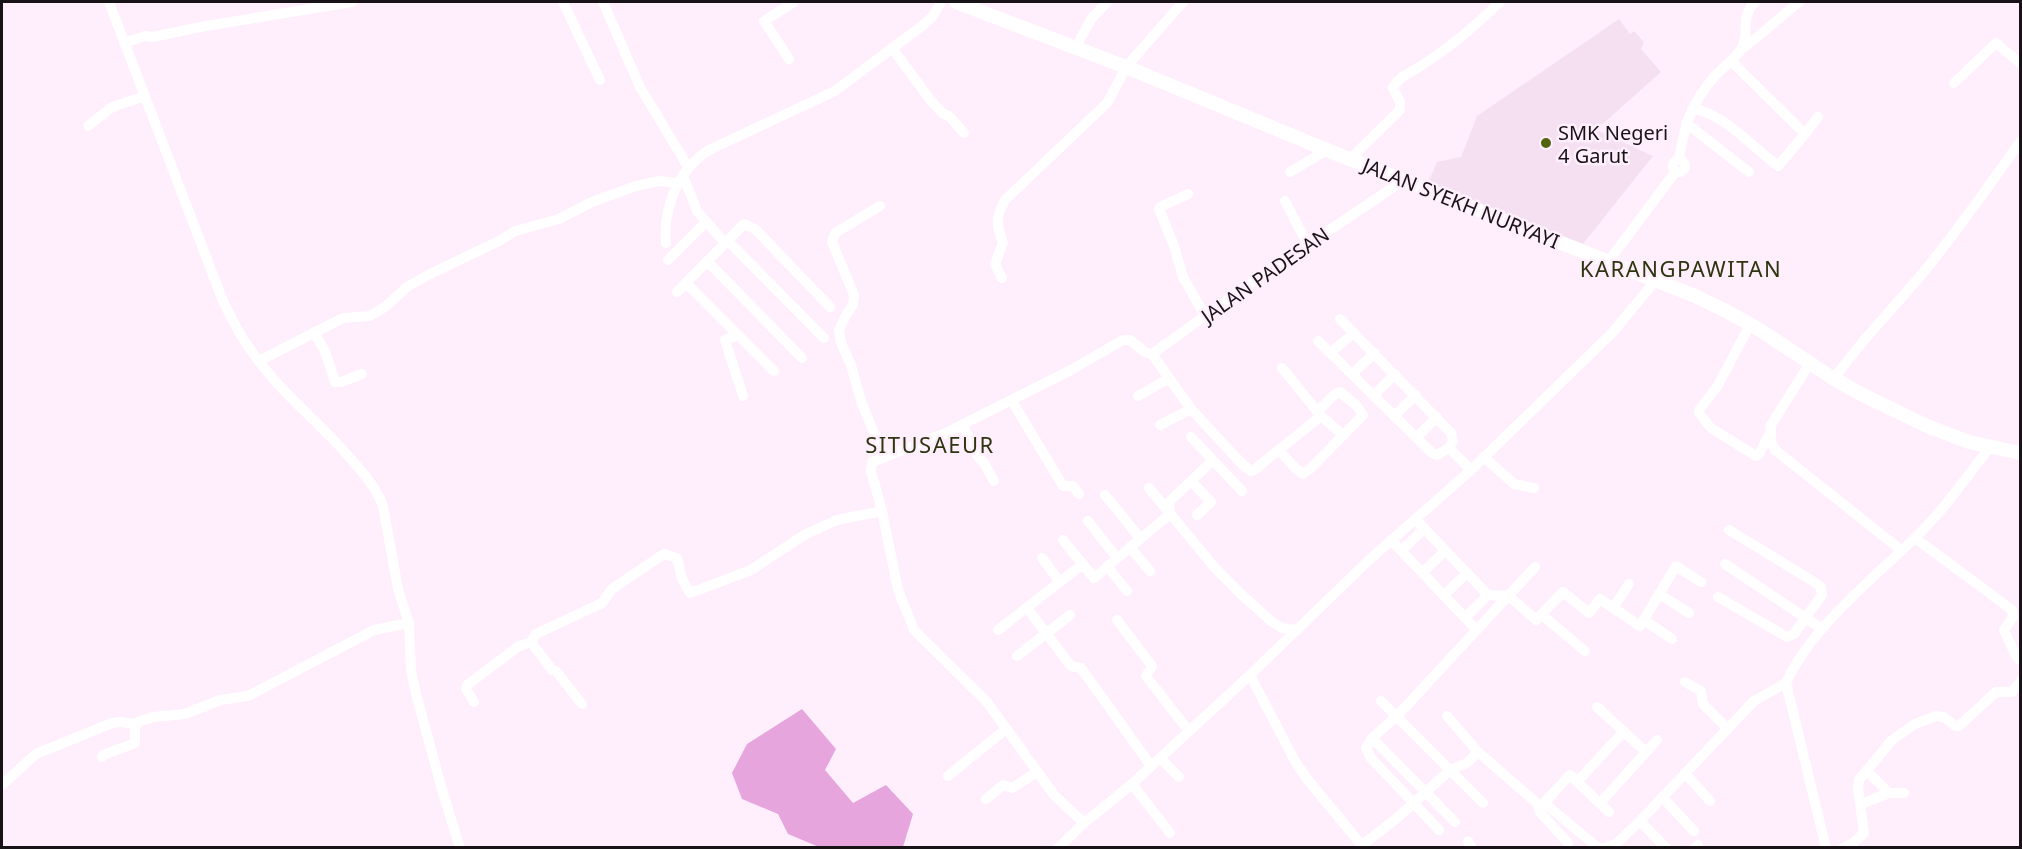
<svg xmlns="http://www.w3.org/2000/svg" width="2022" height="849" viewBox="0 0 2022 849" font-family="'Noto Sans',sans-serif">
<style>
.built{fill:#f5e0f2}
.forest{fill:#e6a5dd}
.lines{fill:none;stroke-linecap:round;stroke-linejoin:round}
.minor{stroke:#fff;stroke-width:10}
.major{stroke:#fff;stroke-width:14}
.poi-dot{fill:#52640c;stroke:#ffeefc;stroke-width:2}
.labels{text-anchor:middle;dominant-baseline:central;stroke-width:5;stroke-linejoin:round;paint-order:stroke}
.poi-label{font-size:20px;fill:#181317;stroke:#ffeefc;text-anchor:start}
.street-label{font-size:20px;fill:#181317;stroke:#ffeefc}
.quarter-label{font-size:22px;letter-spacing:1.5px;fill:#2c350f;stroke:#ffeefc}
</style>
<rect width="100%" height="100%" fill="#ffeefc"/>
<path class="built" d="M1619,19L1630,34L1634,31L1644,42L1641,49L1661,72L1596,130L1653,156L1583,244L1427,185L1437,162L1461,157L1477,116Z"/>
<path class="forest" d="M802,709L836,749L825,770L853,803L886,785L913,814L903,847H819L788,834L778,814L742,799L732,773L747,744Z"/>
<g class="lines">
<g class="minor">
<path d="M109,2L221,296C231,319 243,341 258,360C282,393 316,420 343,450C358,468 375,484 383,506L398,589L409,623L411,670L416,694L441,786L460,848"/>
<path d="M563,2L600,80"/>
<path d="M603,2L640,87L688,167"/>
<path d="M124,43L145,36L153,37L200,27L352,2"/>
<path d="M1076,47L1091,19L1107,2"/>
<path d="M892,48L928,97L942,113L949,116L964,133"/>
<path d="M1743,48L1756,38L1799,2"/>
<path d="M789,59L764,21L794,2"/>
<path d="M1954,83L1996,43L2020,63"/>
<path d="M1692,109C1722,111 1753,148 1778,166L1805,134L1731,61"/>
<path d="M1686,123L1749,172"/>
<path d="M88,126L112,107L145,96"/>
<path d="M1805,134L1818,117"/>
<path d="M1350,159L1400,110V102L1393,88C1398,77 1410,73 1419,67C1449,49 1475,26 1500,2"/>
<path d="M1679,160C1684,126 1691,103 1715,76C1723,67 1735,60 1741,49C1751,34 1739,17 1755,2"/>
<circle cx="1679" cy="166" r="6"/>
<path d="M1290,172L1327,150"/>
<path d="M683,175L697,211L725,243"/>
<path d="M1188,194L1160,207L1159,209L1174,246L1183,277L1205,316"/>
<path d="M1285,201L1308,245"/>
<path d="M880,206L835,233L832,242L854,295L853,305L846,315L839,330L841,343L851,365L862,404L884,456"/>
<path d="M727,240L824,338"/>
<path d="M666,243C663,207 678,170 709,150L835,91L922,26L933,16L941,2"/>
<path d="M668,260L706,222"/>
<path d="M707,261L802,358"/>
<path d="M1608,262L1676,171"/>
<path d="M1002,278L995,264L1003,243C996,224 995,218 1005,200L1108,102L1126,67L1183,2"/>
<path d="M686,283L774,371"/>
<path d="M677,292L744,224L755,229L830,307"/>
<path d="M1340,319L1451,433L1453,441L1449,448L1471,470"/>
<path d="M1750,325L1717,387L1699,410V413L1711,428L1756,456L1759,454L1770,433"/>
<path d="M314,332L325,351L335,382H341L362,374"/>
<path d="M738,335L725,340L743,396"/>
<path d="M1318,341L1432,453L1437,455L1449,448"/>
<path d="M1330,353L1354,333"/>
<path d="M1152,354L1191,409L1160,425"/>
<path d="M259,361L343,318L370,316L385,307L407,287L428,275L499,241L515,231L559,219L592,202L636,186L659,181L677,183"/>
<path d="M1810,363L1771,425V442L1775,450L1901,550"/>
<path d="M1282,368L1321,416L1343,435"/>
<path d="M1352,374L1375,353"/>
<path d="M1834,379C1860,341 1893,309 1922,274C1957,232 1988,187 2020,142"/>
<path d="M1138,396L1168,379"/>
<path d="M1373,396L1395,374"/>
<path d="M1012,401L1063,486H1073L1079,494"/>
<path d="M1191,409L1242,464L1251,471L1254,470L1321,416"/>
<path d="M1394,416L1416,395"/>
<path d="M963,425L978,457L984,463L994,481"/>
<path d="M1191,437L1242,491"/>
<path d="M1416,438L1437,417"/>
<path d="M1279,450L1296,469L1303,474L1311,468L1363,415L1356,405L1340,392L1334,395L1317,412"/>
<path d="M1484,457L1514,484L1534,488"/>
<path d="M1191,481L1211,502L1197,515"/>
<path d="M1149,488L1215,568L1242,595L1271,621L1282,628L1297,630"/>
<path d="M1105,495L1140,538"/>
<path d="M1415,519L1488,595L1509,596L1536,620L1563,592L1589,613L1600,599L1640,626L1676,566L1701,582"/>
<path d="M1088,521L1117,558"/>
<path d="M1915,538L2012,610L2013,617L2004,630L2016,656L2020,660"/>
<path d="M1063,540L1094,578L1170,514L1169,502L1213,460"/>
<path d="M1391,540L1473,626"/>
<path d="M1130,547L1150,571"/>
<path d="M1403,549L1424,529"/>
<path d="M1042,558L1060,582"/>
<path d="M1725,564L1822,629"/>
<path d="M1107,566L1127,591"/>
<path d="M1424,571L1445,551"/>
<path d="M1445,594L1467,573"/>
<path d="M1659,594L1689,613"/>
<path d="M1718,597L1787,637L1794,634L1822,595L1821,587L1811,580L1729,530"/>
<path d="M1027,608L1071,666L1081,668L1151,766"/>
<path d="M1613,608L1629,584"/>
<path d="M1542,615L1585,651"/>
<path d="M1467,616L1488,595"/>
<path d="M1117,620L1152,666L1146,676L1188,730"/>
<path d="M1644,620L1672,639"/>
<path d="M998,630L1083,564"/>
<path d="M531,642L552,670L556,671L582,704"/>
<path d="M1017,656L1070,615"/>
<path d="M1250,675L1296,763L1308,780L1364,848"/>
<path d="M1685,682L1701,691L1703,704L1728,729"/>
<path d="M1381,701L1483,803"/>
<path d="M474,702L466,689L467,685L519,646L531,642L536,634L602,603L612,589L664,554L677,558L682,579L690,593L751,570L806,534L837,520L882,511"/>
<path d="M1597,707L1646,752"/>
<path d="M1447,716L1478,752"/>
<path d="M1372,738L1455,822"/>
<path d="M102,757L103,755L135,743V726L138,722L153,717L185,714L220,700L248,696L374,630L409,623"/>
<path d="M1160,758L1179,777"/>
<path d="M1867,771L1889,793"/>
<path d="M1685,773L1710,801"/>
<path d="M948,776L1006,729"/>
<path d="M1577,782L1624,731"/>
<path d="M1132,784L1170,833"/>
<path d="M2,785L36,754L112,723L121,722L135,724"/>
<path d="M1662,797L1694,831"/>
<path d="M986,799L1003,785L1012,788L1037,772"/>
<path d="M1600,803L1657,740"/>
<path d="M1538,804L1540,812L1568,843"/>
<path d="M1543,804L1570,775L1609,812"/>
<path d="M1861,804L1889,793H1904"/>
<path d="M1640,821L1666,848"/>
<path d="M1084,823L1055,796L1044,781L987,702L914,630L898,590L882,511L871,471L872,462L946,433L1069,371L1123,340H1130L1145,352L1152,354L1245,287L1404,180"/>
<path d="M1439,830L1371,758L1366,748L1372,738L1397,716L1535,567"/>
<path d="M1468,841L1472,848"/>
<path d="M1362,845L1396,819L1450,770L1467,763L1478,752L1538,804L1548,806L1596,846L1600,848"/>
<path d="M1058,848L1084,823L1132,784L1250,675L1368,561L1471,470L1612,333L1656,280"/>
<path d="M1605,848L1616,844L1640,821L1754,701L1786,683"/>
<path d="M1695,848L1698,845"/>
<path d="M1826,848L1786,683C1810,629 1871,580 1914,539C1942,512 1966,478 1990,447"/>
<path d="M1843,848L1853,843L1864,833L1858,789L1859,780L1892,740L1915,724L1936,716L1944,717L1955,726H1959L1996,692H2012L2020,682"/>
</g>
<path class="major" d="M956,2L1126,67L1327,150L1695,296L1726,311L1760,330L1834,379L1863,395L1927,426L1969,442L2020,453"/>
</g>
<circle class="poi-dot" cx="1546" cy="143" r="6"/>
<g class="labels">
<g class="poi-label">
<text x="1558" y="132">SMK Negeri<tspan x="1558" dy="23">4 Garut</tspan></text>
</g>
<g class="street-label">
<text transform="translate(1461 203) rotate(22)">JALAN SYEKH NURYAYI</text>
<text transform="translate(1265 275) rotate(-35)">JALAN PADESAN</text>
</g>
<g class="quarter-label">
<text x="1681" y="268">KARANGPAWITAN</text>
<text x="930" y="444">SITUSAEUR</text>
</g>
</g>
<rect width="2022" height="849" fill="none" stroke="#181317" stroke-width="6"/>
</svg>
